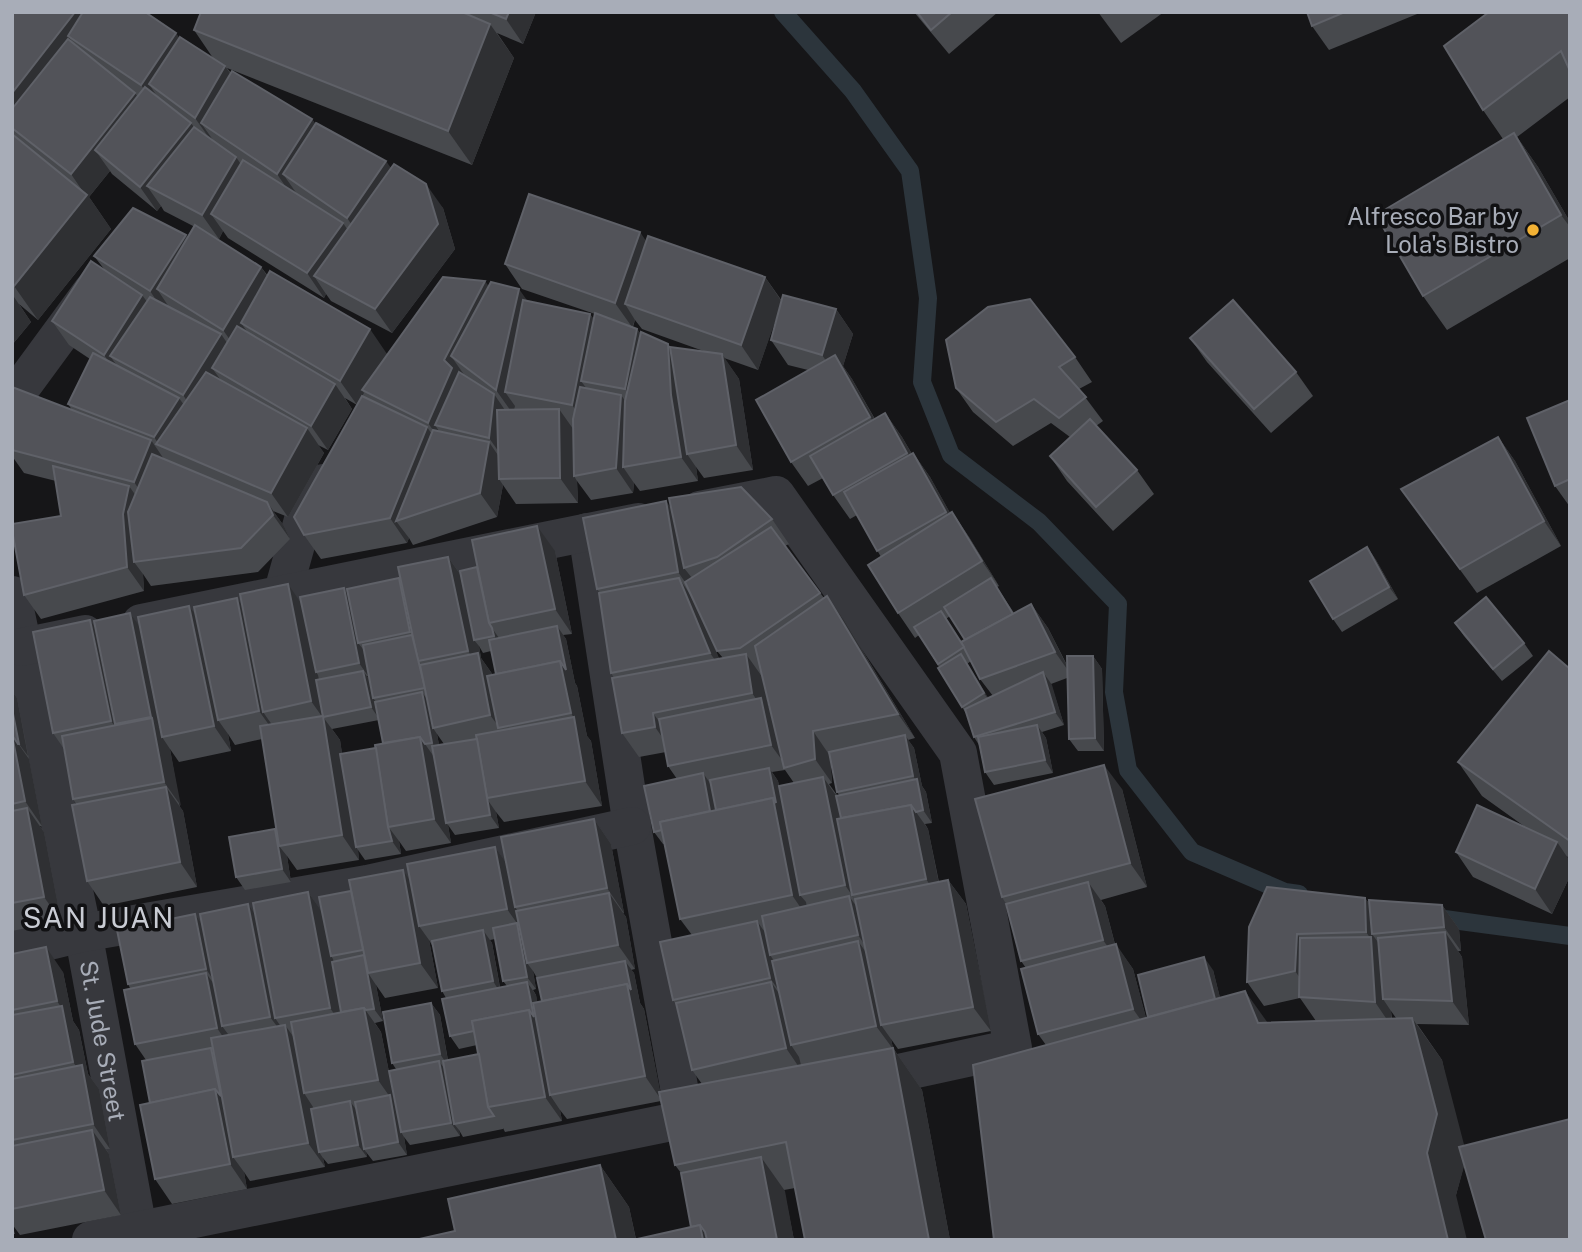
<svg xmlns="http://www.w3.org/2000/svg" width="1582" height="1252" viewBox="0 0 1582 1252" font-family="'Public Sans',sans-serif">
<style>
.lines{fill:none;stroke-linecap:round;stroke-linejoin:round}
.stream{stroke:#2c353c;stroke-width:18}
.minor{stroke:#37383d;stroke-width:38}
.wall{fill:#47494d;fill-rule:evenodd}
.shaded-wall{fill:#2f3033}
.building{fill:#525359;stroke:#5f6168;stroke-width:2}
.poi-dot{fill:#f2b134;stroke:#111113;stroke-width:2.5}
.labels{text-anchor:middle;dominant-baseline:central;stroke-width:7;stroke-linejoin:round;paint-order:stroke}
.poi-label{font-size:24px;fill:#a8adb8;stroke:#111113;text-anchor:end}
.street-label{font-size:24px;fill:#a8adb8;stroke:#111113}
.quarter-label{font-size:28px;letter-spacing:2px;fill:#c9ccd4;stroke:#111113}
</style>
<rect width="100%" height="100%" fill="#161618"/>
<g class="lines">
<g class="stream">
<path d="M783,12L853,91L910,171L928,298L922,382L951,455L1039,522L1118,604L1114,692L1128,770L1192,852L1285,892L1299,894"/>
<path d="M1430,917L1570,936"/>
</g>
<g class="minor">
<path d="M12,400L92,291"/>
<path d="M700,510L776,495L958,753L1013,1048L857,1082"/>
<path d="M587,532L632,826L685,1120"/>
<path id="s1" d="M12,595L86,948L140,1240"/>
<path d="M282,595L304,516L323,483"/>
<path d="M141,623L638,522"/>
<path d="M22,647L85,634"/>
<path d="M12,950L82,933L367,884L632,826"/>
<path d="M91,1240L716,1113"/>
</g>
</g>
<g class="wall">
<path d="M12,12H80L82,15L179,38L213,58L194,30L201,12H536L523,44L497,33L514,58L472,165L227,68L231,73L312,119L316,125L391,168L443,208L455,249L392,333L331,301L326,294L324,298L228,238L223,231L219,239L210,235L261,267L268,276L387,354L382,362L489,286L528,301L590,314L594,320L595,314L522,289L505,264L646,242L765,277L782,301L836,309L853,334L843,366L852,379L875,419L885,413L902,437L912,454L913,453L930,477L950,513L952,512L969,537L999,586L997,587L1014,613L1031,604L1048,628L1067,665L1093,656L1102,669L1104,751H1078L1069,739L1067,678L1051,684L1064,725L1042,732L1046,738L1053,773L994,785L985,772L979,745L974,737L967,715L962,707L939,667L919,635L915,638L898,613L881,557L857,515L850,519L833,495L823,478L808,486L791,462L808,370L788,365L771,340L780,306L758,370L724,358L739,379L753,470L704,478L696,467L698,481L640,491L634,483L633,493L591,500L577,481L578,503L516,504L503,485L497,517L413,545L409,538L407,543L321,559L304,535L357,405L345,398L352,409L328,450L318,445L324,453L288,517L273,511L284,526L290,539L258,572L151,586L143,574L144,591L41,619L24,595L61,516L56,481L24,473L12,456V387L72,410L68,404L90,359L69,345L52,321L104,269L94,256L188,238L195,227L164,211L161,206L157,211L112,174L110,171L89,197L111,229L38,320L19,304L31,322L12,345ZM635,320L642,329L709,353L670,347L668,344L640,333L637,329L633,327ZM950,616L965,640L961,642L946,619ZM971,661L980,679L993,696L988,698L967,664Z"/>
<path d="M914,12H998L949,54Z"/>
<path d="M1098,12H1164L1121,43Z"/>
<path d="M1307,12H1422L1329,50L1312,26Z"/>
<path d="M1570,12V97L1517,137L1538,167L1570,222V258L1447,330L1423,296L1503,139L1483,110Z"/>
<path d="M1190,338L1296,372L1313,396L1271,433L1207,362Z"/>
<path d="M1075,357L1092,382L1079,389L1103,421L1096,426L1137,470L1154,494L1113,531L1067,481L1050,456L1070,437L1051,423L1013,446L973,412L956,388Z"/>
<path d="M1570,400V507L1555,486Z"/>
<path d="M1498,437L1515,461L1561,546L1477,593L1401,489Z"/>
<path d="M672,510L772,519L789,544L785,546L824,598L827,596L844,620L915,738L908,740L914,748L922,786L926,792L932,823L925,824L928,829L939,882L948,880L966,904L991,1031L898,1049L891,1039L893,1048L922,1090L950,1240H805L795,1188L784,1190L794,1240H415L455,1231L600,1165L629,1207L636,1239L691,1227L681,1173L675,1165L661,1101L567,1119L560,1110L562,1121L505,1132L503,1128V1129L463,1137L459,1130L460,1136L410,1145L404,1137L407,1155L373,1161L366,1152L367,1157L328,1164L323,1158L325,1167L250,1181L244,1172L247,1189L172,1204L155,1179L146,1060L135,1044L130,988L128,984L195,914L203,926L255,914L308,892L322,912L351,891L403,870L410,881L495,847L506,863L594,819L611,844L624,913H623L626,917L635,969L631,970L634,973L640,1003L644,1009L660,1092L702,1084L692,1070L677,1006L673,1000L692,935L680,919L665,844H663L654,832L677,779L668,766L666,752L639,757L622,733L614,678L611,673L600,593L597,589ZM705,625L717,651L723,658L719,659ZM764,686L770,710L768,706ZM830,757L837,792L839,795H837L829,784L832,783ZM785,770L794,783L785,815L778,781L772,772ZM495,939L503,981L507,986L500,987L492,943L490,940ZM429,940L433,947L442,991L446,998L450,1036L459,1049L477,1045L479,1054L448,1060L440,1015L431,1003L392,1063L396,1069L395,1102L381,1032L375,1023L383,1021L376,985L385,998L438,988ZM533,971L537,978L542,1001L537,1002L536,995L533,990L536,989Z"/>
<path d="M1367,547L1376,560L1398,599L1342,632L1333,619Z"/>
<path d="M555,551L572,634L563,635L566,639L575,683L577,686L587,736L591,741L602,806L504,822L496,812L499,828L455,835L448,825L451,843L406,851L399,841L401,854L365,860L358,850L359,860L297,870L287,856L291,882L245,890L236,877L277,832L262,739L235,745L228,734L231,751L179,762L170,749L180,807L183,811L197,887L104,906L87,881L76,804L73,799L64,749L53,733L95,627L130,613L139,626L196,616L237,598L242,606L302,605L344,588L348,595L399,578L401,582L448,557L461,575ZM479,646L483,653L491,651L496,674L493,675L481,658ZM363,649L364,651L370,681L367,676H368ZM379,720L383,743L376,748L342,754L340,740L332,729ZM437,734L444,744L439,745Z"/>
<path d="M1455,623L1524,643L1533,656L1502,681L1464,636Z"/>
<path d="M1570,669V858L1566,856L1570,861V876L1552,914L1473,877L1456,852L1528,829L1482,796L1458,762Z"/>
<path d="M12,691L17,698L42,826H40L44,832L61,921L12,931Z"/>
<path d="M1122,789L1147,887L1101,900L1105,906L1115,944L1133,969L1146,1018L1148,1017L1213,970L1220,998L1268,1023L1316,1021L1300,998L1264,1006L1247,982L1249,927L1365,898L1370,905H1442L1459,929L1461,951H1458L1462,957L1469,1025L1417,1024L1442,1060L1464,1165L1456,1195L1046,1045L1038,1034L1026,968L1021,961L1006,904L1002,897ZM1391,1011L1396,1018H1392Z"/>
<path d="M12,954L63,972L73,1021L79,1030L88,1074L99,1089L110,1149H106L109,1154L121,1215L20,1235L12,1224L15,1234H12Z"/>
</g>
<g class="shaded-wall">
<path d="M75,12H80L94,33L68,36L79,53L12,128V93Z"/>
<path d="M509,12H536L523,44L506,19Z"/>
<path d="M490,24L514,58L472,165L448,131Z"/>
<path d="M176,33L193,57L149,84L162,104L158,109L141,85Z"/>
<path d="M225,66L242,90L201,123L213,140L212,142L195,118Z"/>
<path d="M135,93L152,117L95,150L110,171L89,197L111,229L38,320L14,286L86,196L71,174Z"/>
<path d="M312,119L329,144L283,174L297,194L294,199L277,174Z"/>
<path d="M191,123L208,147L147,186L161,206L157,211L140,187Z"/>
<path d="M1514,133L1538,167L1570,222V227L1561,215Z"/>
<path d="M236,157L253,182L211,214L223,231L219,239L202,215Z"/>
<path d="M386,161L403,185L364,242L347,218Z"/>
<path d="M426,184L443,208L455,249L392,333L375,309Z"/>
<path d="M343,223L360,248L314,276L326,294L324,298L307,273Z"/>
<path d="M640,232L657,257L625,304L635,320L632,327L615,303Z"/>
<path d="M186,235L203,259L157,289L171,310L167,316L150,291Z"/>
<path d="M261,267L278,292L241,323L251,337L240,354L223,330Z"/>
<path d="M765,277L782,302L758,370L741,345Z"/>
<path d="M485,281L502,305L451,356L465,376L435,425L447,443L445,447L428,423L444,360Z"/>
<path d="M519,289L536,313L505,392L515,406L513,414L496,390Z"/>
<path d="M142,295L160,319L110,356L124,375L121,379L104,355Z"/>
<path d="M14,297L31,322L12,345V299Z"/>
<path d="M836,309L853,334L843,366L852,379L887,441L870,417L839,379L822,355Z"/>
<path d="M590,314L607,338L581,381L595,400L589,429L572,405Z"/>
<path d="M370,329L387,354L365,392L362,390L364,393L357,405L340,381Z"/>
<path d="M637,329L654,353L642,414L625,389Z"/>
<path d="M221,334L238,359L212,368L223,383L200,420L183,395Z"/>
<path d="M668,344L685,369L687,454L696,467L698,481L681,457L671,395Z"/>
<path d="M722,354L739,379L753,470L736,445Z"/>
<path d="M335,384L352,409L328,450L311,426Z"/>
<path d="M494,394L511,419L506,462L489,438Z"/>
<path d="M621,395L638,419L623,467L634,483L633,493L616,468Z"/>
<path d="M179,398L196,422L160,446L154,437Z"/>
<path d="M559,409L576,433L574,476L577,481L578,503L560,478Z"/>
<path d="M885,413L902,437L925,477L907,453Z"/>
<path d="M427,427L444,452L396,521L409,538L407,543L390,518Z"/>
<path d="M307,428L324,453L288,517L271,493Z"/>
<path d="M1498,437L1515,461L1561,546L1544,521Z"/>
<path d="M151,440L168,465L151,507L134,482Z"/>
<path d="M489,442L506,467L499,479L503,485L497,517L480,493Z"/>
<path d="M913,453L930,477L963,536L946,512Z"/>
<path d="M129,486L146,510L134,562L143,574L144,591L127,567L123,514Z"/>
<path d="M666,501L683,525L684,568L692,578L695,596L678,572Z"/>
<path d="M267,502L284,526L290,539L273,515Z"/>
<path d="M952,512L969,537L999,586L982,561Z"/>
<path d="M537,526L555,551L572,634L555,609Z"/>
<path d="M1367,547L1376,560L1398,599L1389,587Z"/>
<path d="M448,557L465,581L474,640L479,646L481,658L495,678L499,727L490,715L481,671L468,651Z"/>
<path d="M399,578L408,591L416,640L410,632Z"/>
<path d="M679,578L696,603L727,677L710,653Z"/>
<path d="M288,584L305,609L316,672L318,675L326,716L323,717L340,740L357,847H356L358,850L359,860L342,835L323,718L311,701Z"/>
<path d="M344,588L353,601L358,643L363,649L368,676L359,663Z"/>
<path d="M827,596L844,620L915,738L898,714Z"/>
<path d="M237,598L254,622L263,712L275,729L277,736L259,711Z"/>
<path d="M1031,604L1048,628L1072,676L1055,652Z"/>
<path d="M189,606L207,631L218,720L228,734L231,751L214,726Z"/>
<path d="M130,613L148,638L165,737L151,717Z"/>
<path d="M90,620L107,645L115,724L127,740L128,745L111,721Z"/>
<path d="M557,626L566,639L575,683L577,686L587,736L591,741L602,806L585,781L574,718L571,713L560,661Z"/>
<path d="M492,628L501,641L503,649L494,636Z"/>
<path d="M746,654L763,678L768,706L778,722L787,767L771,745L764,710L752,693Z"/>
<path d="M961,654L970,667L993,706L984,693Z"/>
<path d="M1093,656L1102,669L1104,751L1095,738Z"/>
<path d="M363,671L372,683L373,698L376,702L380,720L371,707Z"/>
<path d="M1043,672L1052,685L1064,725L1055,712Z"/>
<path d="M12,691L17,698L28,756L19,744L12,709Z"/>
<path d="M422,692L431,705L433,728L437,734L441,755L432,743Z"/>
<path d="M653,713L670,737L672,751L655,727Z"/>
<path d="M152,718L165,737H162L170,749L181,806L164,782Z"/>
<path d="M1037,725L1046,738L1053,773L1045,760Z"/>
<path d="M813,731L830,756L832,783L815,759Z"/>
<path d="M12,735L29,759L42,826L25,801Z"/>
<path d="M905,735L914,748L922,786L926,792L932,823L923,810L917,782L913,776Z"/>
<path d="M420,737L437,761L446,823L448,825L451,843L434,819Z"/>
<path d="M1104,765L1122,789L1147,887L1130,863Z"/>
<path d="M769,768L778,781L800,895L806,902L809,920L792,895L773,798Z"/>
<path d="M703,773L712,786L720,833L712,820Z"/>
<path d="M823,777L840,801L852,895L862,910L845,885Z"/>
<path d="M166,787L183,811L197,887L180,862Z"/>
<path d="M487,799L496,812L499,828L490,815Z"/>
<path d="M911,805L928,829L943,904L926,879Z"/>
<path d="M27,808L44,832L61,921L44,897Z"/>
<path d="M594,819L611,844L624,913L607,888Z"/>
<path d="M275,829L284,842L279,846L287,856L291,882L282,869Z"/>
<path d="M390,829L399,841L401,854L392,841Z"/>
<path d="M1557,842L1570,861V876L1552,914L1535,889Z"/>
<path d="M495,847L512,871L515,907L521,916L524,933L507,909Z"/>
<path d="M403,870L420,895L419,926L429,940L438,988L420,963Z"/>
<path d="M948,880L966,904L991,1031L973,1007Z"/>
<path d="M1088,882L1105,906L1120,964L1103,940Z"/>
<path d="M308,892L325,916L331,956L333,959L347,1032L330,1008Z"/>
<path d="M609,893L626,917L635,969L618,945Z"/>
<path d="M849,896L866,920L875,960L858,935Z"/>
<path d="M1365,898L1382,922L1372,934L1383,949V999L1391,1011L1392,1027L1375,1002L1371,939L1366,932Z"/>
<path d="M248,904L265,929L275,1018L286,1034L288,1041L270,1017Z"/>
<path d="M1442,905L1459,929L1461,951L1444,927Z"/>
<path d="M195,914L212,939L223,994L206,969Z"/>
<path d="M757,921L774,945L770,955L779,968L787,1002L770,978Z"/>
<path d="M517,923L526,936L527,963L533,971L536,989L527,977Z"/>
<path d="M483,930L492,943L501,994L493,981Z"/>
<path d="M1445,932L1462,957L1469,1025L1452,1001Z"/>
<path d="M1297,934L1314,958L1312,995L1295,971Z"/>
<path d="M858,941L875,965L881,1025L891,1039L893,1048L922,1090L950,1240H929L893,1049L876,1026Z"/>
<path d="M1116,944L1133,969L1150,1033L1133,1009Z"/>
<path d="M46,947L63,972L73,1021L79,1030L88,1074L99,1089L110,1149L93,1124L84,1077L73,1062L63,1010L57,1001Z"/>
<path d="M364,955L368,973L376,985L383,1021L374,1009Z"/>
<path d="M1204,957L1213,970L1225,1017L1216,1004Z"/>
<path d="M625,961L634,973L640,1003L644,1009L662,1101L645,1076L627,984Z"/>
<path d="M206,973L223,997L222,1026L231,1038L234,1053L217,1028Z"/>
<path d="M527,982L536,995L543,1030L550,1095L560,1110L562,1121L545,1097L529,1010Z"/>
<path d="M771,982L788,1006L791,1045L799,1057L803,1073L786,1048Z"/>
<path d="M1245,991L1275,1033L1258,1023Z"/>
<path d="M431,1003L440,1015L449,1067L440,1054Z"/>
<path d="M364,1008L381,1032L401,1132L404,1137L407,1155L398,1142L390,1097L378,1080Z"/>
<path d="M1412,1018L1442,1060L1467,1156L1456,1195L1467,1240H1448L1427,1153Z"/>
<path d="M285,1025L302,1049L304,1093L313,1107L322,1151L319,1152L323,1158L325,1167L308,1143Z"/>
<path d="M439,1061L448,1074L454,1124L459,1130L460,1136L451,1123Z"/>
<path d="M215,1089L233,1114V1157L244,1172L247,1189L230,1164Z"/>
<path d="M350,1101L359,1114L364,1149L366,1152L367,1157L358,1145Z"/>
<path d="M92,1130L109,1154L121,1215L104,1190Z"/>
<path d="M761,1157L785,1191L794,1240H777Z"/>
<path d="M600,1165L629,1207L636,1240H616Z"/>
<path d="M700,1225L711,1240H703Z"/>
</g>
<g class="building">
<path d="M12,12H75L12,93Z"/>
<path d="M83,12H145L176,33L141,85L68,36Z"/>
<path d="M201,12H462L490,24L448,131L194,30Z"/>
<path d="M489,12H509L506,19Z"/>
<path d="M917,12H952L931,30Z"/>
<path d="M1307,12H1345L1312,26Z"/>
<path d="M1489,12H1570V71L1561,51L1483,110L1444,46Z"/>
<path d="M180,37L225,66L195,118L149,84Z"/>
<path d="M68,39L135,93L71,174L12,128V109Z"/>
<path d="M232,71L312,119L277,174L201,123Z"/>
<path d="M145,87L191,123L140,187L95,150Z"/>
<path d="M316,123L386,161L347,218L283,174Z"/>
<path d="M194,127L236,157L202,215L147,186Z"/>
<path d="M1514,133L1561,215L1423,296L1376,215Z"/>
<path d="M12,134L87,195L14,286L12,284Z"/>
<path d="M243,160L343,223L307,273L211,214Z"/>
<path d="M394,164L426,184L438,224L375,309L314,276Z"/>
<path d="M529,194L640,232L615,303L505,264Z"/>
<path d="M133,208L186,235L150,291L94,256Z"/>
<path d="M195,225L261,267L223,330L157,289Z"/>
<path d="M648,236L765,277L741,345L625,304Z"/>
<path d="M91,261L142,295L104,355L52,321Z"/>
<path d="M270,271L370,329L340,381L241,323Z"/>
<path d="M443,277L485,281L444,360L452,368L428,423L362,390Z"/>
<path d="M491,282L519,289L496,390L451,356Z"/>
<path d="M783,295L836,309L822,355L771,340Z"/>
<path d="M150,297L221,334L183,395L110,356Z"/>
<path d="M1030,299L1075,357L1059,367L1086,397L1059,418L1034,399L996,422L956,388L946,340L988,307Z"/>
<path d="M523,300L590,314L572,405L505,392Z"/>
<path d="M1233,300L1296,372L1254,409L1190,338Z"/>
<path d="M595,313L637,329L625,389L581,381Z"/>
<path d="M237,326L335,384L311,426L212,368Z"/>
<path d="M641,332L668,344L671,395L681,457L623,467L625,401Z"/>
<path d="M670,347L722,354L736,445L687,454Z"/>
<path d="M93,353L179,398L154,437L68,404Z"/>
<path d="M835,355L870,417L791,462L756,400Z"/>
<path d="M206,372L307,428L271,493L156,444Z"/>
<path d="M459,372L494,394L489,438L435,425Z"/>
<path d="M12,387L151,440L134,482L12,450Z"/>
<path d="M580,387L621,395L616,468L574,476L573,419Z"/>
<path d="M362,396L427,427L390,518L304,535L294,517Z"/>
<path d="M1570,400V479L1555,486L1527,418Z"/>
<path d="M559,409L560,478L499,479L497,410Z"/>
<path d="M885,413L907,453L833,495L810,456Z"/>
<path d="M1090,419L1137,470L1096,507L1050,456Z"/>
<path d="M433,430L489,442L480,493L396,521Z"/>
<path d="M1498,437L1544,521L1460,569L1401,489Z"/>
<path d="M913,453L946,512L877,551L844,492Z"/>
<path d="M152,454L267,502L273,515L241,548L134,562L128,512Z"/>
<path d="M53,466L129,486L123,514L127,567L24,595L12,530V524L61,516Z"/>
<path d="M741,487L772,519L717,557L684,568L669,498Z"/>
<path d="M666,501L678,572L597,589L583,518Z"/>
<path d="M952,512L982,561L898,613L868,565Z"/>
<path d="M537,526L555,609L489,623L472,540Z"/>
<path d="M771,527L820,593L740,648L717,651L685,582Z"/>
<path d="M1367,547L1389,587L1333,619L1310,581Z"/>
<path d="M448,557L468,651L418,661L398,567Z"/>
<path d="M477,567L489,623L492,628L494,636L474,640L460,571Z"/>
<path d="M399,578L410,632L358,643L347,589Z"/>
<path d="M679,578L710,653L611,673L599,593Z"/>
<path d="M991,578L1013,614L965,640L944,607Z"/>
<path d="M288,584L311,701L263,712L240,594Z"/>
<path d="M344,588L359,663L316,672L300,597Z"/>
<path d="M827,596L898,714L813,731L815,759L784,768L755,646Z"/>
<path d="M1486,597L1524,643L1493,669L1455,623Z"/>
<path d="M237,598L259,711L218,720L194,607Z"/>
<path d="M1031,604L1055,652L980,679L961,642Z"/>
<path d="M189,606L214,726L162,737L138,617Z"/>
<path d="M941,611L964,647L938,664L914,627Z"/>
<path d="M130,613L151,717L115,724L94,621Z"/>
<path d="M90,620L111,721L53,733L33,632Z"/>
<path d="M557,626L566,670L560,661L496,674L489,640Z"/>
<path d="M412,635L425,688L373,698L363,645Z"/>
<path d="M1549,651L1570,669V841L1458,762Z"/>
<path d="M478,653L490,715L433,728L420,665Z"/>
<path d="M746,654L752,693L653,713L655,727L622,733L612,678Z"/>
<path d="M961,654L984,693L962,707L938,668Z"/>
<path d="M1067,656H1093L1095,738L1069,739Z"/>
<path d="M560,661L571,713L498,728L487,676Z"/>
<path d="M363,671L371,707L323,717L316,680Z"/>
<path d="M1043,672L1055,712L974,737L965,709Z"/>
<path d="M422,692L432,743L425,744L420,737L383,743L375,702Z"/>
<path d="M761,698L771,745L668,766L659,719Z"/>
<path d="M12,709L19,744H18L12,735Z"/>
<path d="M323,716L342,835L279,846L260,726Z"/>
<path d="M574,717L585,781L487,798L476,735Z"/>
<path d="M152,718L164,782L73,799L62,736Z"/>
<path d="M1037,725L1045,760L985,772L978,737Z"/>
<path d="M12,735L25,801L12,804Z"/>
<path d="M905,735L913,776L837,792L829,752Z"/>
<path d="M420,737L434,819L388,827L375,745Z"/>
<path d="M477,739L490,815L446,823L432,746Z"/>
<path d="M376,748L388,827L392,841L356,847L340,754Z"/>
<path d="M1104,765L1130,863L1002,897L975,799Z"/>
<path d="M769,768L776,803L773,798L716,810L710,780Z"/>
<path d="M703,773L710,811L660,822L662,830L654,832L644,786Z"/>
<path d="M823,777L845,885L800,895L779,786Z"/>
<path d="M917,779L923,810L916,812L911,805L841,818L836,796Z"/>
<path d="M166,787L180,862L87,881L72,805Z"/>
<path d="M773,798L792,895L680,919L660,822Z"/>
<path d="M911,805L926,879L852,895L837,819Z"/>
<path d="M1477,805L1557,842L1535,889L1456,852Z"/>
<path d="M27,808L44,897L12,903V811Z"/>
<path d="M594,819L607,888L515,907L501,837Z"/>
<path d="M275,829L282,869L236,877L229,837Z"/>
<path d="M495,847L507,909L419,926L407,864Z"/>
<path d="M403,870L420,963L368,973L349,880Z"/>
<path d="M948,880L973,1007L881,1025L855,899Z"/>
<path d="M1088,882L1103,940L1021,961L1006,904Z"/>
<path d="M1267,887L1365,898L1366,932L1297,934L1295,971L1247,982L1249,927Z"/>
<path d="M351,891L363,950L331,956L319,897Z"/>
<path d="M308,892L330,1008L275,1018L253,903Z"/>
<path d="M609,893L618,945L527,963L516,911Z"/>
<path d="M849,896L858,935L770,955L762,916Z"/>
<path d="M1369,900L1442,905L1444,927L1372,934Z"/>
<path d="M248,904L270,1017L222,1026L200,914Z"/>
<path d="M195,914L206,969L128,984L117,930Z"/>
<path d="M757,921L770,978L673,1000L660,942Z"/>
<path d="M517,923L527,977L503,981L493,928Z"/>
<path d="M483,930L493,981L442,991L432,941Z"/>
<path d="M1445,932L1452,1001L1383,999L1378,938Z"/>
<path d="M1371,937L1375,1002L1299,997L1300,938Z"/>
<path d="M858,941L876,1026L791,1045L772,961Z"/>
<path d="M1116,944L1133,1009L1038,1034L1021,969Z"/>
<path d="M46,947L57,1001L12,1010V954Z"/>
<path d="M364,955L374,1009L366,1010L364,1008L341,1012L332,962Z"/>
<path d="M1204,957L1215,999L1148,1017L1138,975Z"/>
<path d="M625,961L631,990L627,984L542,1001L537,978Z"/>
<path d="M206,973L217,1028L135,1044L124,990Z"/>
<path d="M527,982L534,1017L529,1010L472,1021L474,1031L450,1036L442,999Z"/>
<path d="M771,982L786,1048L692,1070L676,1003Z"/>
<path d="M627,984L645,1076L550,1095L533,1003Z"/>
<path d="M1245,991L1258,1023L1412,1018L1437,1114L1427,1153L1448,1240H994L973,1065Z"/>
<path d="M431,1003L440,1054L392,1063L383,1012Z"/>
<path d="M62,1006L73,1062L12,1075V1015Z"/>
<path d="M364,1008L378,1080L304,1093L291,1022Z"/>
<path d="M529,1010L545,1097L488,1107L472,1021Z"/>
<path d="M285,1025L308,1143L233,1157L211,1038Z"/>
<path d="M211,1048L221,1096L215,1089L150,1103L142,1061Z"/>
<path d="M893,1048L929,1240H805L786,1142L675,1165L659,1092Z"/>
<path d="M479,1054L488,1107L494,1116L454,1124L443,1061Z"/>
<path d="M439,1061L451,1123L401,1132L389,1071Z"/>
<path d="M82,1065L93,1124L12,1140V1079Z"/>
<path d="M215,1089L230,1164L155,1179L140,1105Z"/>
<path d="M390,1095L398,1142L364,1149L355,1102Z"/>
<path d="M350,1101L358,1145L319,1152L311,1109Z"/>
<path d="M1570,1119V1240H1486L1459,1147Z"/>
<path d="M92,1130L104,1190L12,1209V1146Z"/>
<path d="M761,1157L777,1240H707L705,1232L700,1225L691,1227L681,1173Z"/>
<path d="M600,1165L616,1240H415L455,1231L448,1199Z"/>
<path d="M700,1225L703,1240H633Z"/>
</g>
<circle class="poi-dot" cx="1533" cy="230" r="7"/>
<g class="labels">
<g class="poi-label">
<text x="1519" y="216">Alfresco Bar by<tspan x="1519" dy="28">Lola's Bistro</tspan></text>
</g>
<g class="street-label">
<text stroke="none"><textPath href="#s1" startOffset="455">St. Jude Street</textPath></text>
</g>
<g class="quarter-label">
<text x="99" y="917">SAN JUAN</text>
</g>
</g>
<rect width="1582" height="1252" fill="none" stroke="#a8adb8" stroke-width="28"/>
</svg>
